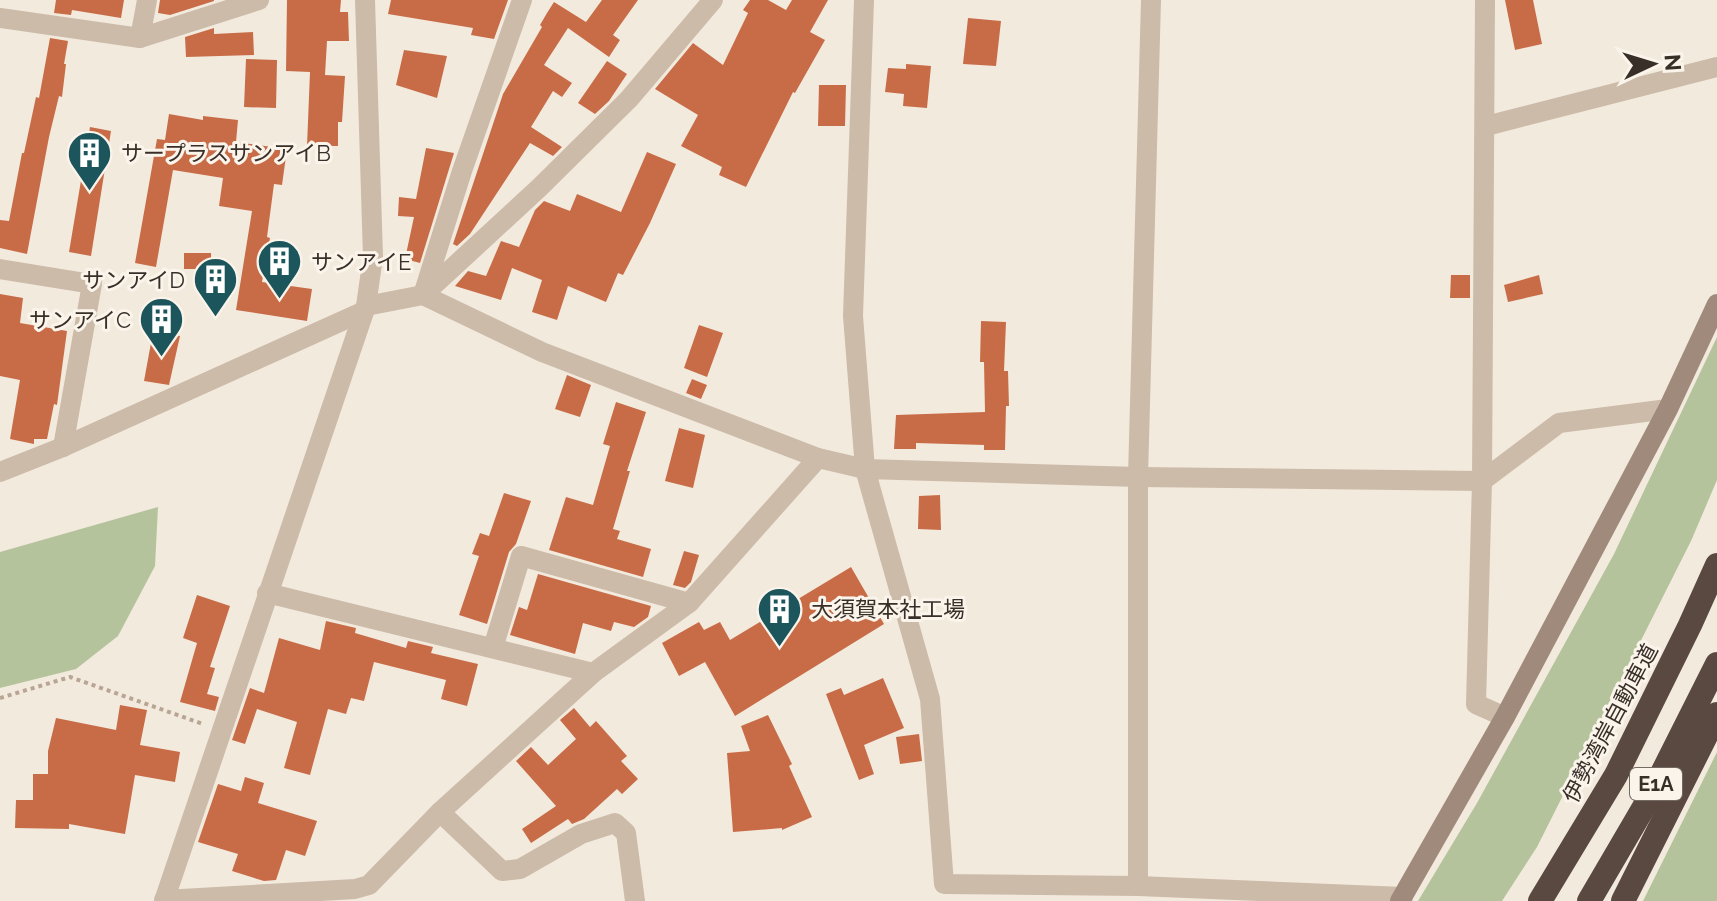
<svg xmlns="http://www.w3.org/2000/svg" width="1717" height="901" viewBox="0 0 1717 901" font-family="Raleway,'Noto Sans JP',sans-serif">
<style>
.green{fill:#b5c39d}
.building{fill:#c86c47}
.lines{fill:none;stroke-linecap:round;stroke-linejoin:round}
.path{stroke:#b8a594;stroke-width:4;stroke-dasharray:4 4;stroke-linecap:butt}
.street{stroke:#ccbba9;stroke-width:20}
.secondary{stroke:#a08a7b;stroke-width:20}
.highway{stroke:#5a4940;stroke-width:24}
.labels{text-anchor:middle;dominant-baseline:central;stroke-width:6;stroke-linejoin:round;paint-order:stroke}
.shield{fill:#faf4eb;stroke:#736a63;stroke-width:2}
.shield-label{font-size:20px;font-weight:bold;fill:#392f29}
.poi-label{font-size:22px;fill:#392f29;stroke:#faf4eb;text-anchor:start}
.street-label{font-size:22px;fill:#392f29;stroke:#faf4eb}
</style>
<rect width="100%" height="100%" fill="#f3eade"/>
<g class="green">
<path d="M1717,337V480L1691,541L1537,847L1502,901H1418L1477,803L1614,554Z"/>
<path d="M158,507L155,566L118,636L76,669L0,688V552Z"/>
<path d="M1717,752V901H1643Z"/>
</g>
<g class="building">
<path d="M56,0H124L121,18L72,10L71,15L54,13Z"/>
<path d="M160,0H214V1L170,15L158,13Z"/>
<path d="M287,0H341L340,12H348L349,41H327L325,75L345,76L342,122H338V146H307L310,72L286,71Z"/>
<path d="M391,0H508L494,39L471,35L473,28L388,14Z"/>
<path d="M602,0H638L613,35L620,40L609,57L568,28L544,65L572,83L562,97L553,91L531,127L562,147L553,156L530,143L470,234L457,246L453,244L503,94L542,27L540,25L547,13L554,2L586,22Z"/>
<path d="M750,0H768L786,10L792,0H828L810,32L825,40L795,93L793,92L746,187L719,175L722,167L681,146L698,115L655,89L693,43L723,65L748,13L743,10Z"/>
<path d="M1505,0H1533L1542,44L1515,50Z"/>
<path d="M968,18L1001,21L996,66L963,64Z"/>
<path d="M214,28V34L253,32L254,55L186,57L185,37Z"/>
<path d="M50,38L68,41L64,64H66L62,97L59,96L49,137L27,254L0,248V220L9,221L22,153H24L36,97L39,98Z"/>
<path d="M404,50L447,56L437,98L396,85Z"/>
<path d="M246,59L277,60L276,108L244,107Z"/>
<path d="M607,61L627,74L609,101L595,114L578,103Z"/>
<path d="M906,64L931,66L927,108L903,106L904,94L885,92L888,68L906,69Z"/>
<path d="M819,85H846L845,126H818Z"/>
<path d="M169,114L203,120V116L238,120L236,142L287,149L282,185L274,184L267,237L270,238L262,282L312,289L307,321L236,310L252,211L219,206L223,178L173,170L156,267L135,263L157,139L165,140Z"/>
<path d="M90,127L111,131L91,256L69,252Z"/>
<path d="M426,148L454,153L420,263L405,259L414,217L398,216L399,197L416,199Z"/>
<path d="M647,152L676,164L650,223L623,275L618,273L606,302L568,286L557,320L532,312L542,280L512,268L501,300L455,286L468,271L486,276L501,241L519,247L535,210L544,201L570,211L577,194L621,212Z"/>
<rect x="184" y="253" width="27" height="16"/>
<path d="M1451,275H1470V298H1450Z"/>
<path d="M1539,275L1543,294L1508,302L1504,285Z"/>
<path d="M0,294L23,298L20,323L67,331L57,405L54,404L47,439H34V444L10,439L20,380L0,376Z"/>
<path d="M981,321L1006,322L1004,371H1008L1009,406H1006L1005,450H984V445L916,443V449H894L896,415L985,412L984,362H980Z"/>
<path d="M699,325L723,333L707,377L684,368Z"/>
<path d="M153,332L180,336L169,385L144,381Z"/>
<path d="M567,375L591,385L580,417L555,409Z"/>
<path d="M692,379L707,385L701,399L686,393Z"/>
<path d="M616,402L646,412L627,471H630L613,529L620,531L617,539L651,549L643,577L549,550L566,497L593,505L610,446L603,444Z"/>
<path d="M679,428L705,435L693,488L665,481Z"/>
<path d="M504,493L531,501L516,544L509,552L487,624L459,615L479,556L472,554L480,533L489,536Z"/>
<path d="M940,495L941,530L918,529L919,496Z"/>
<path d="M684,551L699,555L691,582L685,588L673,585Z"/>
<path d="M851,567L884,624L735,716L705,662L679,676L662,643L699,622L704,630L720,622L730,640Z"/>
<path d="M538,574L651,606L648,617L634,627L614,622L611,631L583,623L575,654L510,635L519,607L527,610Z"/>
<path d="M197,595L230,606L210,667L215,668L207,694L219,697L215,711L180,702L197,643L183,638Z"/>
<path d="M326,621L356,628L355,633L406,648L408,641L433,647L431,653L478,664L467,706L441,699L446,680L374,662L364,701L351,698L346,714L328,709L310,775L284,768L297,722L257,709L245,744L232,740L250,688L264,693L279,638L320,650Z"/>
<path d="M883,678L904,728L864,745L874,774L859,780L826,694L841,688L844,695Z"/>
<path d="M120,705L147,710L140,745L180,752L175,782L135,775L125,834L69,824V829L15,828L16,800H33V774H48V751L56,718L116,730Z"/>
<path d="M574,708L590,727L596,721L627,756L621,761L638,779L622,794L617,789L584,819L572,824L568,819L531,843L522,829L556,806L516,761L531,747L548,765L576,739L560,720Z"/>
<path d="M768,715L792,764L789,766L812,817L782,830V828L733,832L727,753L750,751L741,726Z"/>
<path d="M919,734L922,761L900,764L896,737Z"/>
<path d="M245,777L264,783L258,803L317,821L305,856L286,850L276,880L264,881L232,871L238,854L198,842L218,784L241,791Z"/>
</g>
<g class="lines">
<path class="path" d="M0,698L70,677L203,724"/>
<g class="street">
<path d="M1485,0L1482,481L1476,704L1505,717"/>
<path d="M0,18L140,38L259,0"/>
<path d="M140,38L147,0"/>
<path d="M1486,126L1717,67"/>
<path d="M0,269L92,284L63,447"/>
<path d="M423,295L542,352L818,458L865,469L853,316L864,0"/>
<path d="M423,295L462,171L522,0"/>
<path d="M366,306L423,295L539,188L629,99L713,0"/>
<path d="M0,472L63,447L362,312"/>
<path d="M267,593L593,673"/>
<path d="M493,648L521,556L689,603"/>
<path d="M440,812L502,871L520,869L581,834L615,823L626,833L635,901"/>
<path d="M1138,886V477L1151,0"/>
<path d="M1403,897L1138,886L944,884L930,699L865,469L1138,477L1482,481L1559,423L1668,409"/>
<path d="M164,900L355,889L369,885L440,812L593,673L689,603L818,458"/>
<path d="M164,901L366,306L373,257L365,0"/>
</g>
<path class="secondary" d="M1400,901L1505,717L1668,409L1717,304"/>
<g class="highway">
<path d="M1540,901L1616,775L1690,625L1717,565"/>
<path d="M1589,901L1651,795L1717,664"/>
<path d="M1623,901L1717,714"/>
</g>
</g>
<defs>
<symbol id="building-pin" viewBox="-11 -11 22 30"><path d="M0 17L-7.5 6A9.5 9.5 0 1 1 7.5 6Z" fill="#1d555c" stroke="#faf4eb"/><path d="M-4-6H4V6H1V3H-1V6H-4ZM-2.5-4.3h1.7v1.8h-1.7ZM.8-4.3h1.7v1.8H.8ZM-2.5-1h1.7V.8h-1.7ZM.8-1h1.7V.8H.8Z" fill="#fff"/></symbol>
</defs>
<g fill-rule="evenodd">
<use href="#building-pin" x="64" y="128" width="51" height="69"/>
<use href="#building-pin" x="254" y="236" width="51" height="69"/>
<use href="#building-pin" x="190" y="254" width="51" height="69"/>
<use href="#building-pin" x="136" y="294" width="51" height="69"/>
<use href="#building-pin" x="754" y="584" width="51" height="69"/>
</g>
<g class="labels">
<rect class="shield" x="1630" y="768" width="52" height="32" rx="6"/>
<g class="shield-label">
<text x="1656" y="784">E1A</text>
</g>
<g class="poi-label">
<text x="121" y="153">サープラスサンアイB</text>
<text x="311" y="262">サンアイE</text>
<text x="185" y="280" text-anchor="end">サンアイD</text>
<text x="131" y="320" text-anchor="end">サンアイC</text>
<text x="811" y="609">大須賀本社工場</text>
</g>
<g class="street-label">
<text transform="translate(1610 723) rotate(-62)">伊勢湾岸自動車道</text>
</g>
</g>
<g transform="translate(1653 64) rotate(86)" stroke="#faf4eb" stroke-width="6" paint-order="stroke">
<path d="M0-6L14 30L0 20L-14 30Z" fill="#392f29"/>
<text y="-12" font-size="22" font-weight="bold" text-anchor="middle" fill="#392f29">N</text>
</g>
</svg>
